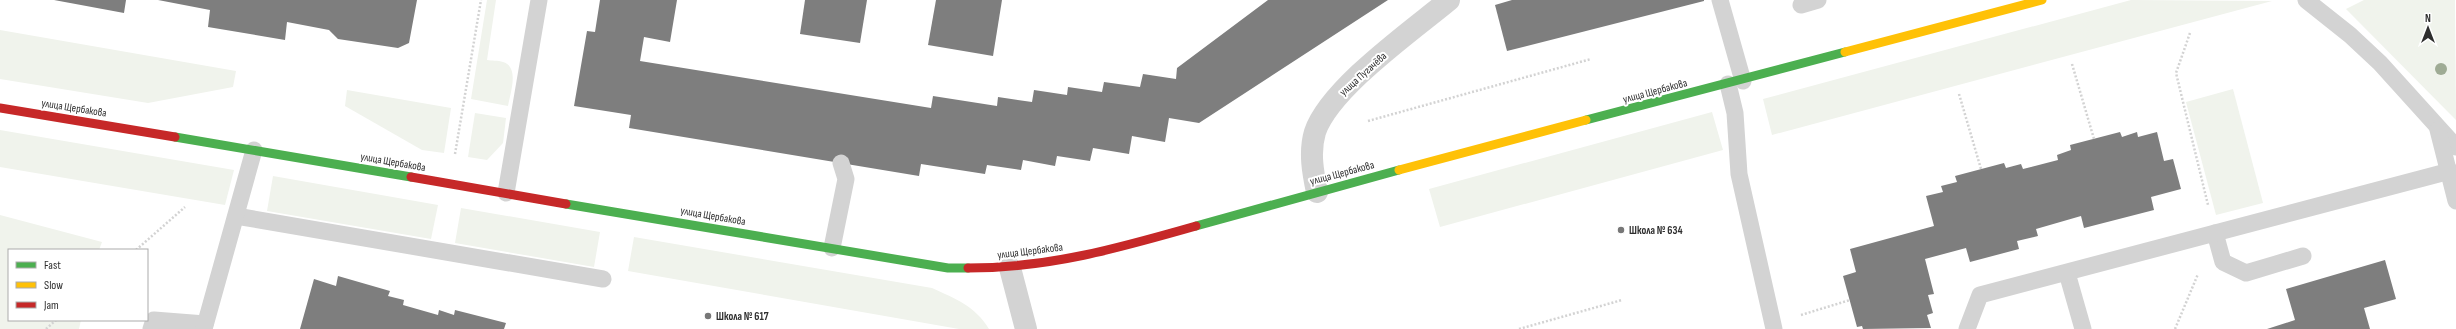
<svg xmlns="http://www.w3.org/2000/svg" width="2456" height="329" viewBox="0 0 2456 329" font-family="'Sofia Sans Condensed',sans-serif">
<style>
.green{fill:#f0f3ec}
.building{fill:#7e7e7e}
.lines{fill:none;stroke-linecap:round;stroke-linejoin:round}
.path{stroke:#d3d3d3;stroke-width:2.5;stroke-dasharray:2 2;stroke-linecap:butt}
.lane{stroke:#d3d3d3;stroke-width:17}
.street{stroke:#d3d3d3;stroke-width:22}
.fast{stroke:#4caf50;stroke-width:9}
.slow{stroke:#ffc107;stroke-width:9}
.jam{stroke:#c62828;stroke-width:9}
.tree{fill:#9fab95}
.poi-dot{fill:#777;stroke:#fff;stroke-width:1.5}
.labels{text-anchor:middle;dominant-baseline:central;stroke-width:4;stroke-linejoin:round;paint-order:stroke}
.street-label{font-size:11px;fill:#2e2e2e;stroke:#fff}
.poi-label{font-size:11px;font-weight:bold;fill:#2e2e2e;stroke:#fff;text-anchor:start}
</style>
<rect width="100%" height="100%" fill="#fff"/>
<g class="green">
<path d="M487,0H496L487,60C492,61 498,60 503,62C520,67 510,94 508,106L471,99Z"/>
<path d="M2131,0L2272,1L1772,135L1763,99Z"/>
<path d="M2364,0H2455L2456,120L2346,9Z"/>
<path d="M0,30L236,71L233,87L148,103L0,79Z"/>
<path d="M2233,89L2263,203L2216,215L2186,102Z"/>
<path d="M347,90L451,108L444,153L422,150L345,106Z"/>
<path d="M1712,112L1723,150L1440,227L1429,189Z"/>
<path d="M475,113L506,118L503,143L487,160L468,157Z"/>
<path d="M0,130L234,170L225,205L0,167Z"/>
<path d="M273,176L438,205L431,239L267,211Z"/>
<path d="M461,208L600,232L594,267L455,243Z"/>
<path d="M0,215L102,242L99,250H9V320H81L79,329H0Z"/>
<path d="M634,237L932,288C956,299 975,306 989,329H959L628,271Z"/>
</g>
<g class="building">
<path d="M54,0H126L124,13Z"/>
<path d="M158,0H417L409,43L398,48L338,39L329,30L287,22L285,40L208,27L210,10Z"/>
<path d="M600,0H677L670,42L644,37L640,61L931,108L933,96L997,106L998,97L1032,102L1034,90L1067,95L1068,87L1102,92L1104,82L1140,87L1143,74L1176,79L1177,68L1268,0H1388L1199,123L1169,118L1165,142L1132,136L1129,154L1093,148L1090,161L1057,156L1055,166L1023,160L1021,170L987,165L985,174L921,164L919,176L629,128L631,115L574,106L587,31L595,32Z"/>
<path d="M805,0H867L860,43L800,34Z"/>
<path d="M936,0H1002L993,56L928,45Z"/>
<path d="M1512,0H1704V1L1507,51L1495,5Z"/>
<path d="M2120,132L2122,137L2137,132L2138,137L2157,132L2164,161L2173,159L2181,189L2151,197L2154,210L2084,228L2081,216L2036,229L2038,236L2017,241L2019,249L1970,262L1966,248L1925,259L1934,294L1928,295L1933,313L1927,315L1931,328L1863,329L1862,326L1857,327L1843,276L1856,272L1850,249L1934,226L1926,196L1943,192L1941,186L1957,182L1955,176L2004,163L2006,168L2021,164L2023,169L2058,160L2057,155L2071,150L2070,145Z"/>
<path d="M2385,260L2396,299L2364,308L2370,329H2267L2295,320L2286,289Z"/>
<path d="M338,276L390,291L388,296L404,300L403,305L438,315L439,310L454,315L455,310L506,323L504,329H300L314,279L336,286Z"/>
</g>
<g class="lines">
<g class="path">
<path d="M2190,33L2176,73L2208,205"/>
<path d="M2072,64L2094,139"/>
<path d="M1959,94L1981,169"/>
<path d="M1368,121L1591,59"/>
<path d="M455,154L481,0"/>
<path d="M136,250L185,207"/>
<path d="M1801,315L1850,300"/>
<path d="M46,329L56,320"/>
<path d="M1519,329L1622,300"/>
<path d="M2175,329L2198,274"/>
</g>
<g class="lane">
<path d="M1720,0L1743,81"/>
<path d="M2306,0L2350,35L2380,63L2456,147"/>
<path d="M1801,5L1818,0"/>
<path d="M1728,84L1735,113L1739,174L1774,329"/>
<path d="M2438,130L2456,201"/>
<path d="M506,193L539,0"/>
<path d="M236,216L603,279"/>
<path d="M2215,233L2223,262L2246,273L2303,256"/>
<path d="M832,248L846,179L841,163"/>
<path d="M2067,273L2083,329"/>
<path d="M151,329L154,320L205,324"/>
<path d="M204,329L254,150"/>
<path d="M1967,329L1980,295L2450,171"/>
</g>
<g class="street">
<path d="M1317,192C1313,173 1309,152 1315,132C1330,88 1413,30 1449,0"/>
<path d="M1010,268L1026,329"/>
</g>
<g class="fast">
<path d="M1586,120L1845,52"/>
<path d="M175,137L411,177"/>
<path d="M566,204L948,268H968"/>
<path d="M1196,226L1399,170"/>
</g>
<g class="slow">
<path d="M1845,52L2042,0"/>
<path d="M1399,170L1586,120"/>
</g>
<g class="jam">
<path d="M0,108L175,137"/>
<path d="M411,177L566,204"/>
<path d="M968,268C1049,268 1119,248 1196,226"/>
</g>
</g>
<circle class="tree" cx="2441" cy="69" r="6"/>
<g class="poi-dot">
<circle cx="1621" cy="230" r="4"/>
<circle cx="708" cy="316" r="4"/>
</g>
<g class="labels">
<g class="street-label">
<text transform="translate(1363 74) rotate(-42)">улица Пугачёва</text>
<text transform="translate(1655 91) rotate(-15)">улица Щербакова</text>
<text transform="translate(74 108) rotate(9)">улица Щербакова</text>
<text transform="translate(393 162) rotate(10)">улица Щербакова</text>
<text transform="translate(1342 173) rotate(-15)">улица Щербакова</text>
<text transform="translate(713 216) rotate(10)">улица Щербакова</text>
<text transform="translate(1030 251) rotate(-7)">улица Щербакова</text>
</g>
<g class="poi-label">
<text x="1629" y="230">Школа № 634</text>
<text x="716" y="316">Школа № 617</text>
</g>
</g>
<rect x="8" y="249" width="140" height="72" fill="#ffffff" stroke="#ababab"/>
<rect x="16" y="262" width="20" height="6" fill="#4caf50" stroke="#ababab"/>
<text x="44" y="269" font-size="12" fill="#2e2e2e">Fast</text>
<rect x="16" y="282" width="20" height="6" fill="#ffc107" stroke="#ababab"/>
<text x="44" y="289" font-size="12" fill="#2e2e2e">Slow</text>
<rect x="16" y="302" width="20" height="6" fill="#c62828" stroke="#ababab"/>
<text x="44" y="309" font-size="12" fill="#2e2e2e">Jam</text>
<g transform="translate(2428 28)" stroke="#ffffff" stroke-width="3" paint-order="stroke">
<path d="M0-3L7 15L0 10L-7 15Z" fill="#2e2e2e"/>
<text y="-6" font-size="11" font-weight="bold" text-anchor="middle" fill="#2e2e2e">N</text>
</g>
</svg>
